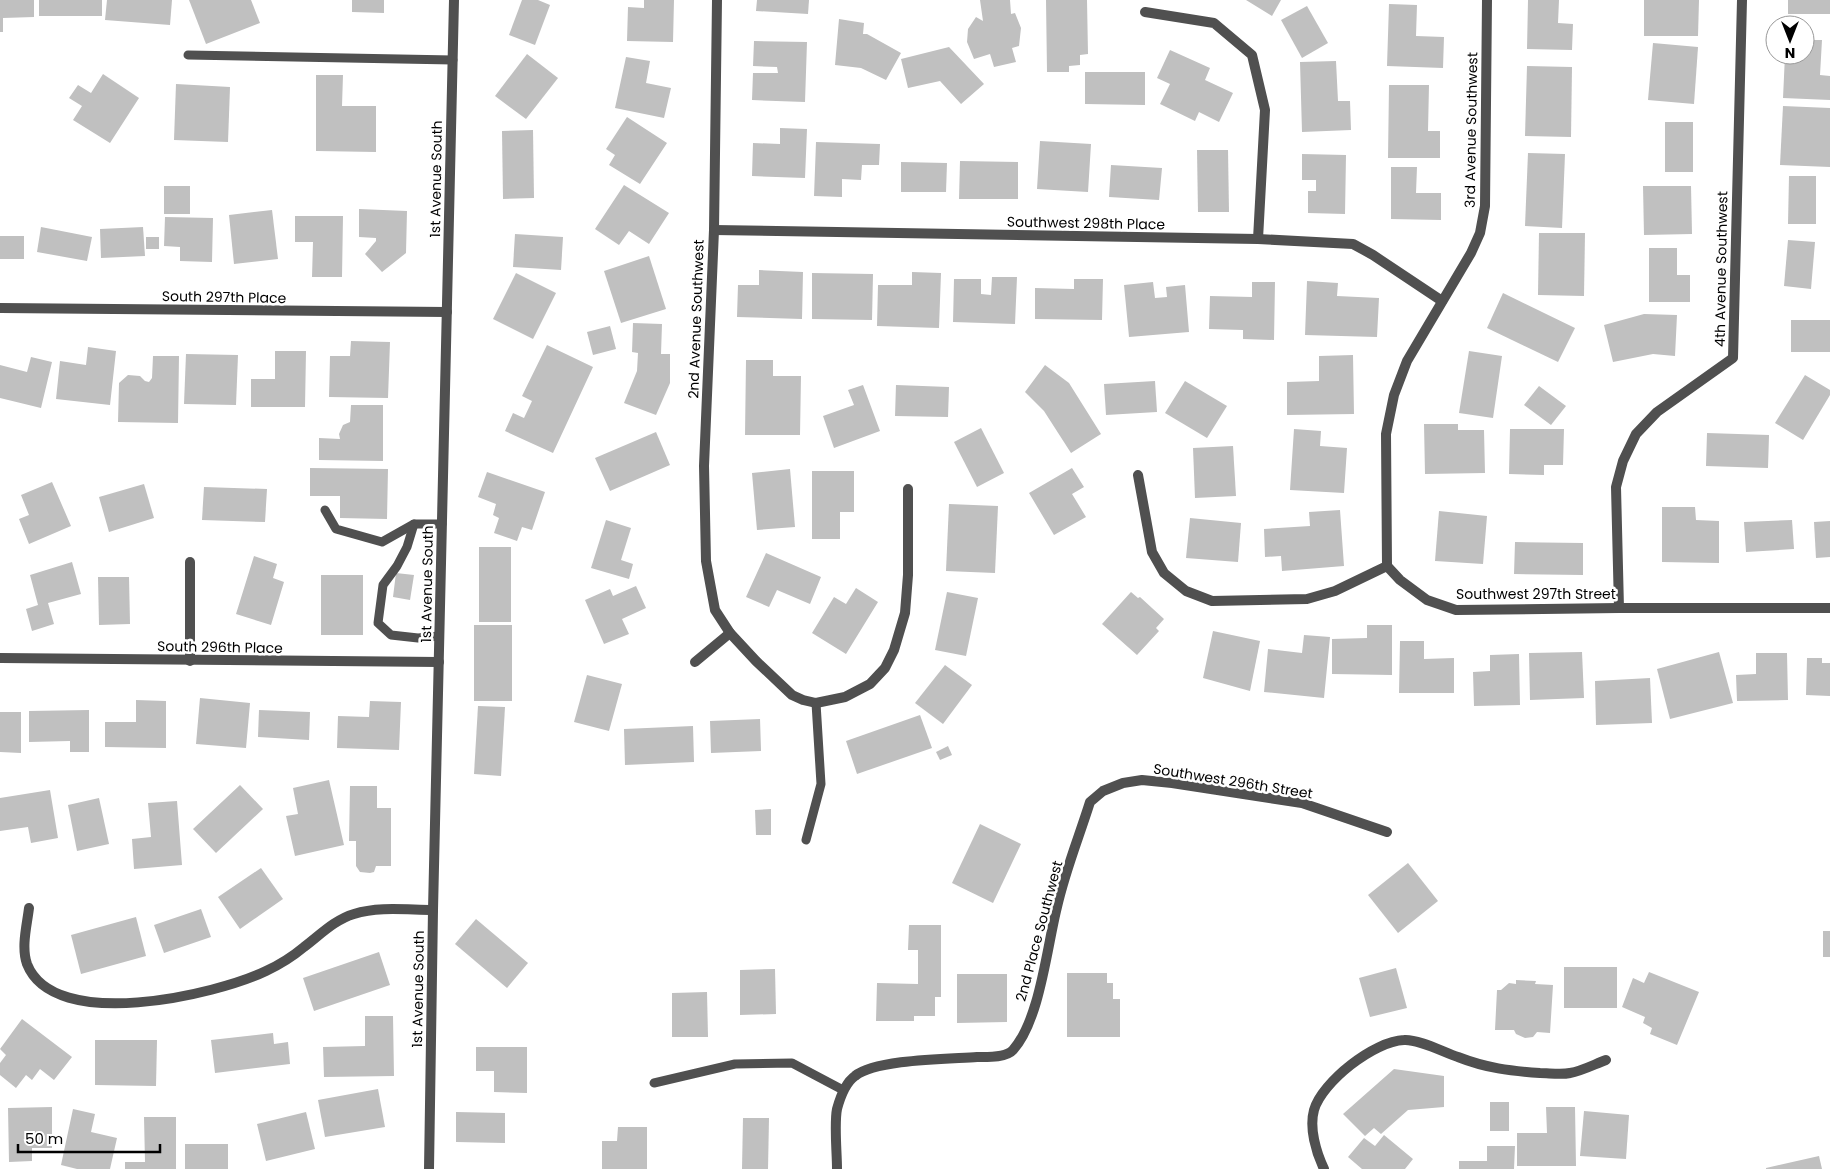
<svg xmlns="http://www.w3.org/2000/svg" width="1830" height="1169" viewBox="0 0 1830 1169" font-family="Poppins,sans-serif">
<style>
.building{fill:#c0c0c0}
.lines{fill:none;stroke-linecap:round;stroke-linejoin:round}
.service{stroke:#505050;stroke-width:9}
.minor{stroke:#505050;stroke-width:10}
.tertiary{stroke:#505050;stroke-width:10}
.labels{text-anchor:middle;dominant-baseline:central;stroke-width:5;stroke-linejoin:round;paint-order:stroke}
.street-label{font-size:14px;fill:#000;stroke:#fff}
</style>
<rect width="100%" height="100%" fill="#fff"/>
<g class="building">
<path d="M0,0H34V17L3,18V32H0Z"/>
<rect x="39" y="0" width="63" height="16"/>
<path d="M107,0H172L170,25L105,20Z"/>
<path d="M189,0H251L260,23L206,44Z"/>
<path d="M352,0H384V13L352,12Z"/>
<path d="M522,0H538L550,5L535,45L509,35Z"/>
<path d="M644,0H674L673,42L627,41L628,7L644,8Z"/>
<path d="M757,0H809L808,14L756,11Z"/>
<path d="M980,0H1010L1011,14L1015,13L1021,28L1019,46L1012,48L1016,62L994,67L990,54L974,59L967,42L968,29L976,17L983,21Z"/>
<path d="M1046,0H1087L1088,54L1080,55V65L1069,66V72H1047Z"/>
<path d="M1246,0H1281L1272,16Z"/>
<path d="M1528,0H1559L1558,23L1573,24L1572,50L1527,49Z"/>
<path d="M1644,0H1699L1698,36H1644Z"/>
<rect x="1788" y="0" width="42" height="14"/>
<path d="M1389,4L1417,5L1416,36L1444,37L1443,68L1387,66Z"/>
<path d="M1307,6L1328,43L1302,58L1281,20Z"/>
<path d="M839,19L864,23L863,34H867L901,53L886,80L861,68L835,65Z"/>
<path d="M1805,40H1822L1820,75L1830,76V100L1783,98L1785,55H1805Z"/>
<path d="M754,41L807,42L805,102L752,100L753,73H778L777,67L753,66Z"/>
<path d="M1653,43L1698,47L1694,104L1648,100Z"/>
<path d="M949,47L984,84L961,104L940,81L908,88L901,59Z"/>
<path d="M1170,50L1210,68L1205,80L1233,93L1219,122L1199,112L1195,121L1160,104L1170,84L1157,78Z"/>
<path d="M527,54L558,78L526,119L495,96Z"/>
<path d="M626,57L650,61L646,83L671,88L664,118L615,108Z"/>
<path d="M1336,61L1338,101H1350L1351,130L1302,132L1300,62Z"/>
<path d="M1527,66L1572,67L1571,137L1525,136Z"/>
<path d="M1085,72H1145V105L1085,104Z"/>
<path d="M103,74L139,98L110,143L73,120L82,106L69,98L78,85L91,93Z"/>
<path d="M316,75H343L342,106H376V152L316,151Z"/>
<path d="M176,84L230,87L228,142L174,140Z"/>
<path d="M1389,85H1429L1428,131H1440V158H1388Z"/>
<path d="M1783,106L1830,108V167L1780,165Z"/>
<path d="M627,117L667,143L640,184L609,165L615,155L606,149Z"/>
<rect x="1665" y="122" width="28" height="50"/>
<path d="M780,128L807,129L805,178L752,176L753,143L780,144Z"/>
<path d="M533,130L534,198L503,199L502,131Z"/>
<path d="M1040,141L1091,144L1088,192L1037,189Z"/>
<path d="M816,142L880,144L879,165H862L861,180L842,179V197L814,196Z"/>
<path d="M1197,150H1228L1229,212H1198Z"/>
<path d="M1528,153L1565,154L1562,228L1525,226Z"/>
<path d="M1302,154L1346,155L1345,214L1308,213V191H1316V180H1302Z"/>
<path d="M960,161L1018,162V199H959Z"/>
<path d="M901,162L947,163L946,192H901Z"/>
<path d="M1111,165L1162,168L1159,200L1109,197Z"/>
<path d="M1391,167H1417L1416,193H1441V220L1391,219Z"/>
<path d="M1789,176H1816V224H1788Z"/>
<path d="M624,185L669,213L649,244L629,231L619,245L595,229Z"/>
<rect x="164" y="186" width="26" height="28"/>
<path d="M1643,186H1691L1692,234L1644,235Z"/>
<path d="M359,209L407,211L406,253L382,272L365,254L376,241V238L359,237Z"/>
<path d="M272,210L278,259L234,264L229,215Z"/>
<path d="M295,216H343L342,277H312L313,242H295Z"/>
<path d="M165,217L213,218L212,262L180,261V247L164,246Z"/>
<path d="M41,227L92,237L87,261L37,252Z"/>
<path d="M143,227L145,256L101,258L100,229Z"/>
<path d="M1539,233H1585L1584,296L1538,295Z"/>
<path d="M515,234L563,237L561,270L513,267Z"/>
<rect x="0" y="236" width="24" height="23"/>
<rect x="146" y="237" width="13" height="12"/>
<path d="M1788,240L1815,242L1811,289L1784,286Z"/>
<path d="M1649,248H1677V275H1690V302H1649Z"/>
<path d="M649,256L666,309L621,323L604,271Z"/>
<path d="M759,270L803,272L802,319L737,317L738,285H759Z"/>
<path d="M912,272L941,273L939,328L877,326L878,285H912Z"/>
<path d="M516,273L556,293L533,339L493,319Z"/>
<path d="M812,273L873,274L872,320L812,319Z"/>
<path d="M992,277H1017L1015,324L953,322L954,279H981V294L991,295Z"/>
<path d="M1074,279H1103L1102,320L1035,319V288L1074,289Z"/>
<path d="M1307,281L1338,283L1337,296L1379,298L1377,337L1305,335Z"/>
<path d="M1153,282L1155,298L1167,297L1166,287L1185,285L1189,332L1129,337L1124,285Z"/>
<path d="M1252,282H1275L1274,340L1243,339V330L1209,329L1210,296L1252,297Z"/>
<path d="M1503,293L1575,328L1558,362L1487,328Z"/>
<path d="M1644,314L1677,315L1675,356L1653,354L1613,362L1604,325Z"/>
<rect x="1791" y="320" width="39" height="32"/>
<path d="M633,323L662,324L661,354H670V383L656,415L624,403L637,371L638,353L632,352Z"/>
<path d="M610,326L616,349L593,355L587,332Z"/>
<path d="M351,341L390,342L388,398L329,397L330,356H350Z"/>
<path d="M547,345L593,367L553,453L505,431L513,413L524,418L532,401L522,396Z"/>
<path d="M88,347L116,351L110,405L56,399L60,361L86,365Z"/>
<path d="M275,351H306L305,407H251V379H275Z"/>
<path d="M1469,351L1502,356L1493,418L1459,413Z"/>
<path d="M186,354L238,355L236,405L184,404Z"/>
<path d="M1353,355L1354,414L1287,415V382L1319,381V356Z"/>
<path d="M153,356H179L178,423L118,422L119,383L128,375L140,376L145,381L149,382L152,378Z"/>
<path d="M31,357L52,362L41,408L0,398V365L27,372Z"/>
<path d="M746,360H773V376H801L800,435H745Z"/>
<path d="M1045,365L1069,383L1101,434L1071,453L1044,411L1025,392Z"/>
<path d="M1805,375L1830,390V395L1803,440L1775,423Z"/>
<path d="M1155,381L1157,412L1106,415L1104,384Z"/>
<path d="M1185,381L1227,406L1207,438L1165,413Z"/>
<path d="M863,385L880,431L834,448L823,416L854,405L848,390Z"/>
<path d="M896,385L949,387L948,417L895,416Z"/>
<path d="M1539,386L1566,406L1551,425L1524,405Z"/>
<path d="M351,405H383V461L319,460V438L340,439L339,434L343,425L350,422Z"/>
<path d="M1424,424H1458V430H1484L1485,473L1425,474Z"/>
<path d="M981,428L1004,473L977,487L954,442Z"/>
<path d="M1294,429L1321,431L1320,446L1347,448L1344,493L1290,490Z"/>
<path d="M1510,429H1564L1563,465H1544V475L1509,474Z"/>
<path d="M656,432L670,465L610,491L595,458Z"/>
<path d="M1707,433L1769,435L1768,468L1706,466Z"/>
<path d="M1233,446L1236,496L1195,498L1193,448Z"/>
<path d="M310,468L388,469L387,519L340,518V496H310Z"/>
<path d="M1072,468L1084,487L1072,494L1086,517L1054,535L1029,493Z"/>
<path d="M790,469L795,527L757,530L752,473Z"/>
<path d="M812,471H854V512H840V539H812Z"/>
<path d="M487,472L545,492L532,530L522,527L517,541L494,533L499,518L493,515L496,504L478,497Z"/>
<path d="M52,482L71,526L29,544L19,519L29,515L21,495Z"/>
<path d="M144,484L154,518L109,532L99,497Z"/>
<path d="M204,487L267,489L265,522L202,520Z"/>
<path d="M949,504L998,506L995,573L946,571Z"/>
<path d="M1662,507H1695L1696,520L1719,521V563L1662,562Z"/>
<path d="M1340,510L1344,566L1282,571L1281,556L1265,557L1264,529L1310,526L1309,512Z"/>
<path d="M1439,511L1487,516L1483,564L1435,561Z"/>
<path d="M1190,518L1241,523L1238,562L1186,558Z"/>
<path d="M606,520L631,528L621,560L633,564L629,579L591,568Z"/>
<path d="M1792,520L1794,549L1746,552L1744,522Z"/>
<path d="M1830,521V557L1816,558L1814,522Z"/>
<path d="M1515,542L1583,543V575L1514,574Z"/>
<rect x="479" y="547" width="32" height="75"/>
<path d="M766,553L821,577L810,604L777,590L769,607L746,597Z"/>
<path d="M254,556L277,564L273,578L284,582L271,625L236,614Z"/>
<path d="M72,562L81,594L48,603L54,624L32,631L26,609L38,605L30,575Z"/>
<path d="M396,573L414,575L410,600L393,597Z"/>
<rect x="321" y="575" width="42" height="60"/>
<path d="M98,577H129L130,624L99,625Z"/>
<path d="M636,586L646,608L622,619L629,634L604,644L585,600L610,589L613,596Z"/>
<path d="M856,588L878,602L846,654L812,633L834,597L846,604Z"/>
<path d="M947,592L978,598L966,656L935,650Z"/>
<path d="M1131,592L1138,598L1140,597L1164,619L1156,628L1159,631L1137,655L1102,624Z"/>
<rect x="474" y="625" width="38" height="76"/>
<path d="M1367,625H1392V675L1332,674V639L1367,638Z"/>
<path d="M1213,631L1260,641L1250,691L1203,678Z"/>
<path d="M1304,635L1330,637L1324,698L1264,692L1268,649L1302,653Z"/>
<path d="M1400,641H1424V659L1454,658V693H1399Z"/>
<path d="M1582,652L1584,698L1530,700L1529,653Z"/>
<path d="M1719,652L1733,703L1670,719L1657,669Z"/>
<path d="M1756,653H1787L1788,700L1737,701L1736,675L1756,674Z"/>
<path d="M1519,654L1520,705L1474,706L1473,672L1490,671V655Z"/>
<path d="M1807,658H1822V663H1830V696L1806,695Z"/>
<path d="M945,665L972,685L943,724L915,703Z"/>
<path d="M587,675L622,684L609,731L574,722Z"/>
<path d="M1650,678L1652,723L1596,725L1595,681Z"/>
<path d="M200,698L250,703L246,748L196,744Z"/>
<path d="M136,700L166,701V748L105,747V722H136Z"/>
<path d="M370,701L401,702L399,750L337,748L338,716L369,717Z"/>
<path d="M478,706L505,707L501,776L474,774Z"/>
<path d="M89,710V752H70V741L29,742V711Z"/>
<path d="M259,710L310,712L309,740L258,737Z"/>
<path d="M0,712H21V753L0,752Z"/>
<path d="M920,715L932,748L857,774L846,741Z"/>
<path d="M760,719L761,751L711,753L710,721Z"/>
<path d="M693,726L694,762L625,765L624,729Z"/>
<path d="M948,746L952,755L940,760L936,752Z"/>
<path d="M329,780L344,845L295,856L286,816L298,814L293,788Z"/>
<path d="M240,785L263,809L216,853L193,829Z"/>
<path d="M350,786H377V808H391V866H376L374,872L370,873L360,872L356,866V841H349Z"/>
<path d="M50,790L58,838L31,843L28,827L0,831V798Z"/>
<path d="M99,798L109,844L77,851L68,805Z"/>
<path d="M177,801L182,865L134,869L132,839L151,837L148,803Z"/>
<path d="M771,809V835H756L755,810Z"/>
<path d="M980,824L1021,844L993,903L952,883Z"/>
<path d="M1408,863L1438,901L1398,933L1368,895Z"/>
<path d="M261,868L283,899L240,929L218,897Z"/>
<path d="M201,909L211,937L164,953L154,925Z"/>
<path d="M136,917L146,956L81,974L71,935Z"/>
<path d="M476,919L528,963L507,988L455,944Z"/>
<path d="M909,925H941V997H935V1016H914V1021H876L877,983L918,984V950H908Z"/>
<rect x="1823" y="931" width="7" height="26"/>
<path d="M379,952L390,985L314,1011L303,978Z"/>
<rect x="1564" y="967" width="53" height="41"/>
<path d="M1396,968L1407,1008L1370,1017L1359,978Z"/>
<path d="M775,969L776,1014L740,1015V970Z"/>
<path d="M1649,972L1699,992L1677,1045L1650,1034L1652,1028L1643,1023L1645,1017L1622,1007L1633,978L1644,983Z"/>
<path d="M1067,973H1107V983H1113V999H1120V1037H1067Z"/>
<path d="M957,974H1007V1022L957,1023Z"/>
<path d="M1516,980L1536,981L1535,984L1553,985L1550,1033L1537,1032L1533,1037L1525,1038L1516,1034L1514,1030H1495L1497,990H1501L1509,983L1516,984Z"/>
<path d="M707,992L708,1037H672V993Z"/>
<path d="M365,1016H393L394,1076L324,1077L323,1047L365,1046Z"/>
<path d="M22,1019L72,1057L54,1080L40,1069L32,1080L26,1075L16,1088L0,1075V1063L6,1055L0,1049Z"/>
<path d="M273,1033L274,1044L288,1042L290,1064L215,1073L211,1040Z"/>
<path d="M95,1040H157L156,1086L95,1085Z"/>
<path d="M476,1047H527V1093L494,1092V1071H476Z"/>
<path d="M1394,1069L1444,1076V1107L1408,1110L1381,1134L1374,1128L1365,1136L1343,1114Z"/>
<path d="M378,1089L385,1127L325,1137L318,1100Z"/>
<rect x="1490" y="1102" width="19" height="29"/>
<path d="M52,1107V1148H32V1161L9,1162L8,1108Z"/>
<path d="M1546,1107H1575L1576,1166H1517V1133H1547Z"/>
<path d="M73,1109L95,1114L91,1132L117,1138L110,1169H77L61,1165Z"/>
<path d="M1584,1111L1629,1115L1626,1159L1580,1156Z"/>
<path d="M306,1112L315,1149L266,1161L257,1124Z"/>
<path d="M456,1112L505,1113V1143L456,1142Z"/>
<path d="M144,1117H176V1169H125V1162H145Z"/>
<path d="M743,1118H769L768,1169H742Z"/>
<path d="M618,1127H647V1169H602V1141H617Z"/>
<path d="M1384,1135L1413,1159L1405,1169H1362L1348,1157L1364,1138L1375,1146Z"/>
<rect x="185" y="1144" width="43" height="25"/>
<path d="M1487,1146H1515L1514,1169H1459V1161H1487Z"/>
<path d="M1819,1156L1822,1169H1766V1168Z"/>
</g>
<g class="lines">
<g class="service">
<path d="M188,55L453,60"/>
<path d="M325,510L336,529L382,542L414,524H442"/>
<path d="M414,524L407,547L397,566L383,585L378,623L391,635L418,638L439,636"/>
<path d="M806,840L821,784L816,703"/>
<path d="M654,1083L735,1064L792,1063L843,1090"/>
</g>
<g class="minor">
<path d="M717,0L714,230L704,466L706,561L715,610L730,633L756,661L792,695L803,700L816,703L845,697L870,684L885,668L894,650L905,613L908,575V489"/>
<path d="M1145,12L1214,23L1252,55L1265,110L1258,239"/>
<path d="M714,230L1258,239L1353,244L1373,255L1442,301"/>
<path d="M0,308L447,312"/>
<path d="M1138,475L1152,552L1164,573L1186,591L1212,601L1307,599L1335,591L1387,566"/>
<path d="M190,562V661"/>
<path d="M1387,566L1386,434L1394,395L1407,361L1471,253L1480,233L1485,206L1487,0"/>
<path d="M1387,566L1400,580L1427,600L1456,610L1619,608H1830"/>
<path d="M1619,608L1616,487L1623,461L1636,434L1657,412L1733,358L1742,0"/>
<path d="M0,658L439,662"/>
<path d="M695,662L730,633"/>
<path d="M29,908C27,925 21,947 27,964C54,1033 216,995 266,971C279,965 292,957 304,947C320,935 334,920 354,914C379,906 408,910 433,910"/>
<path d="M837,1169C837,1152 834,1124 837,1109C840,1098 845,1083 855,1076C876,1059 949,1059 977,1057C987,1057 1006,1058 1013,1050C1040,1020 1047,946 1057,907C1065,871 1079,837 1090,802L1103,791L1123,783L1142,780L1172,783L1302,803L1387,832"/>
<path d="M1324,1169C1316,1152 1309,1128 1314,1110C1322,1082 1374,1041 1404,1040C1419,1039 1443,1052 1458,1057C1486,1068 1510,1071 1540,1073C1549,1073 1561,1075 1570,1073C1582,1071 1595,1064 1606,1060"/>
</g>
<path class="tertiary" d="M429,1169L433,910L454,0"/>
</g>
<g class="labels">
<g class="street-label">
<text transform="translate(1471 130) rotate(-89)">3rd Avenue Southwest</text>
<text transform="translate(436 179) rotate(-89)">1st Avenue South</text>
<text transform="translate(1086 223) rotate(1)">Southwest 298th Place</text>
<text transform="translate(1721 269) rotate(-89)">4th Avenue Southwest</text>
<text transform="translate(224 297) rotate(1)">South 297th Place</text>
<text transform="translate(696 319) rotate(-88)">2nd Avenue Southwest</text>
<text transform="translate(427 584) rotate(-89)">1st Avenue South</text>
<text x="1536" y="594">Southwest 297th Street</text>
<text transform="translate(220 647) rotate(1)">South 296th Place</text>
<text transform="translate(1233 781) rotate(9)">Southwest 296th Street</text>
<text transform="translate(1039 931) rotate(-75)">2nd Place Southwest</text>
<text transform="translate(418 989) rotate(-89)">1st Avenue South</text>
</g>
</g>
<g transform="translate(1790 40) rotate(180)"><circle r="24" fill="#ffffff" stroke="#999999"/>
<path d="M0-4L9 19L0 12L-9 19Z" fill="#000000"/>
<text y="-8" font-size="14" font-weight="bold" text-anchor="middle" fill="#000000">N</text>
</g>
<path d="M18 1144v8h142v-8" fill="none" stroke="#000000" stroke-width="2.5"/>
<text x="25" y="1144" font-size="15" fill="#000000" stroke="#ffffff" stroke-width="4" paint-order="stroke">50 m</text>
</svg>
